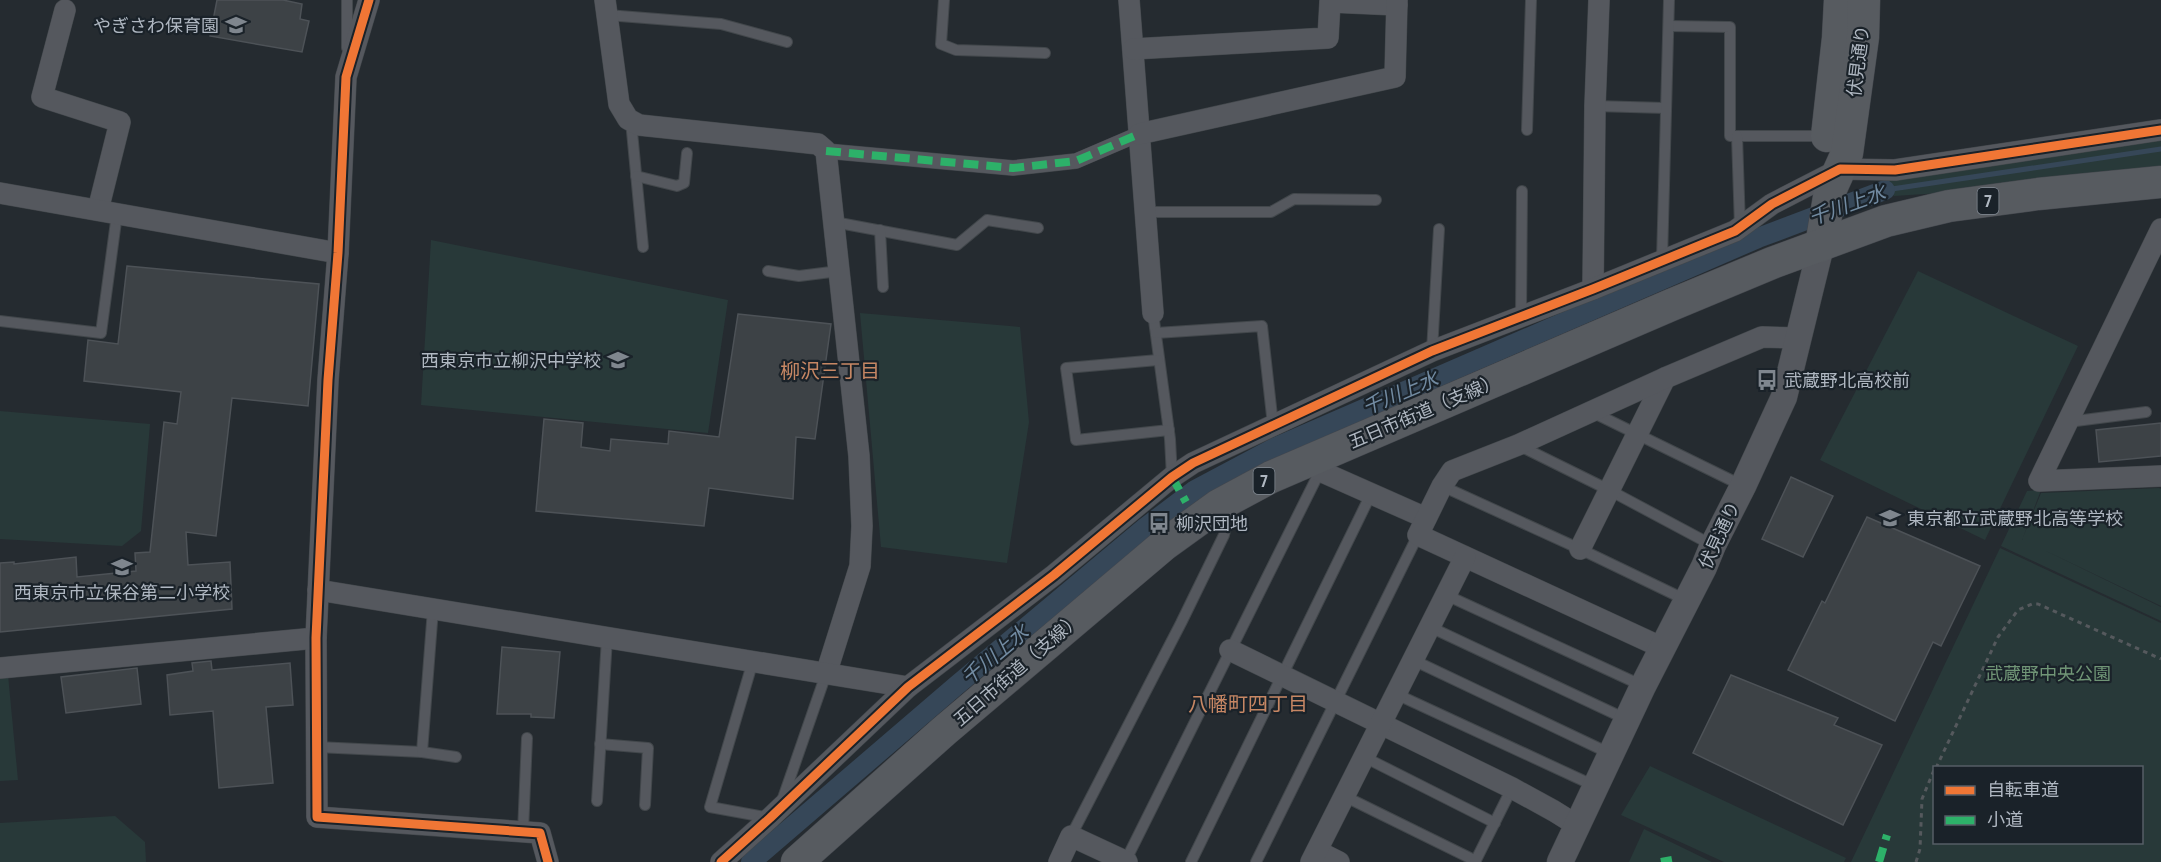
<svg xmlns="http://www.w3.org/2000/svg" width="2161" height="862" viewBox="0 0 2161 862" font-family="'Roboto Condensed','Noto Sans JP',sans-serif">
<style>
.green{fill:#283939;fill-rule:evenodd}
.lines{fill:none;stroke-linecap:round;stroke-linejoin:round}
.stream{stroke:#364758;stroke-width:5}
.canal{stroke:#364758;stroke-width:20}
.building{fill:#3d4246;stroke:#4d5257;stroke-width:1.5}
.service-casing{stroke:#42474b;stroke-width:12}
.pedestrian-casing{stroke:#42474b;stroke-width:16}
.minor-casing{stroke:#42474b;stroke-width:22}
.tertiary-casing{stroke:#42474b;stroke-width:27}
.primary-casing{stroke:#43474d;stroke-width:33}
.path{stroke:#55595d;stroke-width:3;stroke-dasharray:4.5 4.5;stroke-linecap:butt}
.service{stroke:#55585e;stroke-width:10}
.pedestrian{stroke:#55585e;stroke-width:15}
.minor{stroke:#55585e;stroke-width:21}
.tertiary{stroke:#55585e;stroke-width:26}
.primary{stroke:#575b60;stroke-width:32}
.quiet{stroke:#2db169;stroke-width:8;stroke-dasharray:15 8;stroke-linecap:butt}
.cycleway-casing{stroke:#1a2229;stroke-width:13}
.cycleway{stroke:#f07635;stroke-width:9}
.labels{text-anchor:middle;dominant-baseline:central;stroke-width:4.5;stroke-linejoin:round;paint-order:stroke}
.shield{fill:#1a2229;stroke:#828a93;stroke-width:1.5}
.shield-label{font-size:16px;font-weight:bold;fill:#afb7c1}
.poi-label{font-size:18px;fill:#afb7c1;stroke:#1a2229;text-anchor:start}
.street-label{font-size:18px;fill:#afb7c1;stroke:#1a2229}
.park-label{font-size:18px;fill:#709576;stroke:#1a2229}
.water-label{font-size:20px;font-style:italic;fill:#728ba2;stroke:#1a2229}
.neighbourhood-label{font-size:20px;fill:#c78764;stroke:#1a2229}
</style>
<rect width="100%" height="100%" fill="#252b30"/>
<g class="green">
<path d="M2161,140V166L1956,192L1894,196L1884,186L1883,176Z"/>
<path d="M431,240L728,300L708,433L421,405Z"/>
<path d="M1918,271L2078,346L1985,540L1820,460Z"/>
<path d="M860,313L1020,327L1029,422L1007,563L881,547Z"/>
<path d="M0,411L150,424L141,531L122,546L0,539Z"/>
<path d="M2159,488L2161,489V606L2042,549L2161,607V621L2001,546L2027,491L2041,490L2022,540L2041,493Z"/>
<path d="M2000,548L2161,623V862H1851ZM1934,768H2142V842H1934Z"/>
<path d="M8,675L18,780L0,781V676Z"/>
<path d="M1650,766L1846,858L1844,862H1724L1621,815Z"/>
<path d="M115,816L145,842L146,862H0V823Z"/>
<path d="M1644,829L1712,862H1629Z"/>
</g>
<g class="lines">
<path class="stream" d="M1885,190L2161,149"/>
<path class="canal" d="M751,862L957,685L1146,527L1195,490L1274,448L1758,238L1885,190"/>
</g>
<g class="building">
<path d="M217,0H283L302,4L300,19L309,21L302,52L210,36Z"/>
<path d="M127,266L319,284L308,406L232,398L216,536L186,532L188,565L230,562L232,609L0,632V563L14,562V564L76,557L77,577L136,571L135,553L150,552L164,422L177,424L181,392L84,381L88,340L118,344Z"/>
<path d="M738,314L831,324L815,439L796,437L793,499L709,488L704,526L536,511L544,419L583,423L581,447L610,451L611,439L668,444L669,431L719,437Z"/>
<path d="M2161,423V456L2099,462L2096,430Z"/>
<path d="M1791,477L1833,496L1803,557L1762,539Z"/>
<path d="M1867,517L1980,566L1941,646L1933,642L1895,721L1788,670L1822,601L1825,603Z"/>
<path d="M502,647L560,652L554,718L531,717V714H497Z"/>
<path d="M211,661L212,670L290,663L293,705L266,707L273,783L219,788L213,711L170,715L167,675L193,671L192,663Z"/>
<path d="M137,668L141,704L66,713L61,677Z"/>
<path d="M1731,675L1838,718L1834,725L1882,745L1843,825L1693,753Z"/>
</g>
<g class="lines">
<defs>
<g id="service">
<path d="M944,0L941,44L956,50L1045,53"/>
<path d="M607,15L721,24L787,42"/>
<path d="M1669,26L1730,27V136H1824"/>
<path d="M347,48V0"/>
<path d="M1595,106L1665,108"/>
<path d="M631,121L643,247"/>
<path d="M1527,130L1531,0"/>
<path d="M1737,136L1740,227"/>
<path d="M636,176L677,186L684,183L687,153"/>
<path d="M1145,212H1271L1294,199L1376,200"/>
<path d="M834,222L957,245L987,220L1038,228"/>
<path d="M880,230L883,287"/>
<path d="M1662,260L1669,0"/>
<path d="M768,271L799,276L839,271"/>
<path d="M1153,313L1170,439L1172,477"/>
<path d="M1521,317L1522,191"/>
<path d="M0,321L101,333L117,214"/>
<path d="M1156,333L1262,326L1273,425"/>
<path d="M1432,351L1439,229"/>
<path d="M1158,360L1066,368L1076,440L1169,430"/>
<path d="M1592,412L1743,486"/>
<path d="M2068,422L2146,412"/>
<path d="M1518,445L1609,490L1712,545"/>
<path d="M1442,486L1580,549L1686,600"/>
<path d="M1446,595L1643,686"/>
<path d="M1430,627L1628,720"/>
<path d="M1413,660L1611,754"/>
<path d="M753,661L710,807L770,818"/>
<path d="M1396,694L1597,787"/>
<path d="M600,744L648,748L645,805"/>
<path d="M317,747L422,752L456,757"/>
<path d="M422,752L433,609"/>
<path d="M1364,757L1495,823"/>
<path d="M1344,796L1476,861"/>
<path d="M597,801L607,638"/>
<path d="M782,801L826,674"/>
<path d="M523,832L527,738"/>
<path d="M1071,836L1181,623L1224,535L1231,504"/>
<path d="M1125,862L1320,471"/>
<path d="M1191,862L1371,494"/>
<path d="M1256,862L1418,535"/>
<path d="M1475,862L1512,788"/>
</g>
<path id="pedestrian" d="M826,151L1013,168L1076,161L1139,134"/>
<g id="minor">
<path d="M369,0L346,77L338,253L328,380L316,638L317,817L540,833L548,862"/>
<path d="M605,0L619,104L628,119L639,125L818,144L826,151L859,456L862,526L860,566L826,674"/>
<path d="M1129,0L1153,313"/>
<path d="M65,10L42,97L120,122L98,210"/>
<path d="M1133,49L1328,38L1330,2L1397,5"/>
<path d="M1139,134L1395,77L1397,0"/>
<path d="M0,193L338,253"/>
<path d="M2161,229L2039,481L2161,476"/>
<path d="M1593,289L1595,106L1599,0"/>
<path d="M1318,455L1320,471L1426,518"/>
<path d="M1580,549L1665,378"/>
<path d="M318,590L908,687"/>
<path d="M1663,648L1418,535L1442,486L1452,471L1518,445L1665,378L1762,337L1799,338"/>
<path d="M1230,650L1512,788L1554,811L1578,826"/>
<path d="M0,668L316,638"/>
<path d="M1317,851L1339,862"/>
<path d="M721,862L770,818L908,687L1054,575L1172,477L1193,463L1432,351L1593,289L1735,231L1772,204L1840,169L1895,170L2161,130"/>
<path d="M1059,862L1071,836L1127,862"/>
<path d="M1311,862L1465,557"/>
</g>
<path id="tertiary" d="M1560,862L1643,686L1704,567L1713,545L1743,486L1784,397L1821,246"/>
<g id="primary">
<path d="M1827,136L1838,38L1840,0"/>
<path d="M1821,246L1830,191L1847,153L1863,37L1864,0"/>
<path d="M797,862L944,731L1165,544L1219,505L1271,477L1671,305L1772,263L1886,221L1949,206L2038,194L2161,182"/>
</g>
</defs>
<use href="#service" class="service-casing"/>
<use href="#pedestrian" class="pedestrian-casing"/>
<use href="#minor" class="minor-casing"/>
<use href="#tertiary" class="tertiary-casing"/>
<use href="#primary" class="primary-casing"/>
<g class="path">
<path d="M1936,768L1998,637L2018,610L2032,604H2038L2161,659"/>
<path d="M1916,862L1920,849L1922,799L1934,770"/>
</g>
<use href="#service" class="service"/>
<use href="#pedestrian" class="pedestrian"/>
<use href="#minor" class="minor"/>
<use href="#tertiary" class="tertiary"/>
<use href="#primary" class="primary"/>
<g class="quiet">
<path d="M826,151L1013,168L1076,161L1139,134"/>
<path d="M1172,477L1186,502"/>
<path d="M1661,862L1672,860"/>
<path d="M1879,862L1887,835"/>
</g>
<defs>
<g id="cycleway">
<path d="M369,0L346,77L338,253L328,380L316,638L317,817L540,833L548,862"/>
<path d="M721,862L770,818L908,687L1054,575L1172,477L1193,463L1432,351L1593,289L1735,231L1772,204L1840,169L1895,170L2161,130"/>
</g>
</defs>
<use href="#cycleway" class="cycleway-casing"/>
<use href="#cycleway" class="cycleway"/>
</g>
<defs>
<symbol id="school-bare" viewBox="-9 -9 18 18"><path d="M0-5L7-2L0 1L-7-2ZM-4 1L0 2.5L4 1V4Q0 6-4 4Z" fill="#7f868e" stroke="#1a2229" stroke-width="2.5" paint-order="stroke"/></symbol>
<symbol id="bus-bare" viewBox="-9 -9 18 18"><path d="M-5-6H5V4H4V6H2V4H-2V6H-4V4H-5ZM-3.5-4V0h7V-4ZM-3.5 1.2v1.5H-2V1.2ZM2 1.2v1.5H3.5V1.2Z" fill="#7f868e" stroke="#1a2229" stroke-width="2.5" paint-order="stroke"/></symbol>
</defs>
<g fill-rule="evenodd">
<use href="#school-bare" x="221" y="10" width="30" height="30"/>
<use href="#school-bare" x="603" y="345" width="30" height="30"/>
<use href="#bus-bare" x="1752" y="365" width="30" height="30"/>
<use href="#school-bare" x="1875" y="503" width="30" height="30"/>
<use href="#bus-bare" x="1144" y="508" width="30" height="30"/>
<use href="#school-bare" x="107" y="552" width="30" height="30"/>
</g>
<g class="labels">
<g class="shield">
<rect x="1977.5" y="188" width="21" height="26" rx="4.5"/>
<rect x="1253.5" y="468" width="21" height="26" rx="4.5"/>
</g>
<g class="shield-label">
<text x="1988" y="201">7</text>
<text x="1264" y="481">7</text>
</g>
<g class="poi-label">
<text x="219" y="25" text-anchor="end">やぎさわ保育園</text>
<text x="601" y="360" text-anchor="end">西東京市立柳沢中学校</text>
<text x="1784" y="380">武蔵野北高校前</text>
<text x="1907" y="518">東京都立武蔵野北高等学校</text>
<text x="1176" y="523">柳沢団地</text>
<text x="122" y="592" text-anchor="middle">西東京市立保谷第二小学校</text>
</g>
<g class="street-label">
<text transform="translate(1858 61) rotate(-83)">伏見通り</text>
<text transform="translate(1424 411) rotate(-23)">五日市街道（支線）</text>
<text transform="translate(1719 535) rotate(-65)">伏見通り</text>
<text transform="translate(1017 669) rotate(-41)">五日市街道（支線）</text>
</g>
<g class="park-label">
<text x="2048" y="673">武蔵野中央公園</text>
</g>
<g class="water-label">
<text transform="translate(1847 205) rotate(-20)">千川上水</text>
<text transform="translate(1400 393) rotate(-23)">千川上水</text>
<text transform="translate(995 655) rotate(-40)">千川上水</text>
</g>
<g class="neighbourhood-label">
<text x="830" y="371">柳沢三丁目</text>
<text x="1248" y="704">八幡町四丁目</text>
</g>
</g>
<rect x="1933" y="766" width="210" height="78" fill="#1a2229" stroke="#565e66" stroke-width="1.5"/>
<rect x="1945" y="786" width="30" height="9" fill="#f07635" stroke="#565e66" stroke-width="1.5"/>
<text x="1987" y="796" font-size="18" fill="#afb7c1">自転車道</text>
<rect x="1945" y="816" width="30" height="9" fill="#2db169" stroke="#565e66" stroke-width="1.5"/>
<text x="1987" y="826" font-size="18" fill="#afb7c1">小道</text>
</svg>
